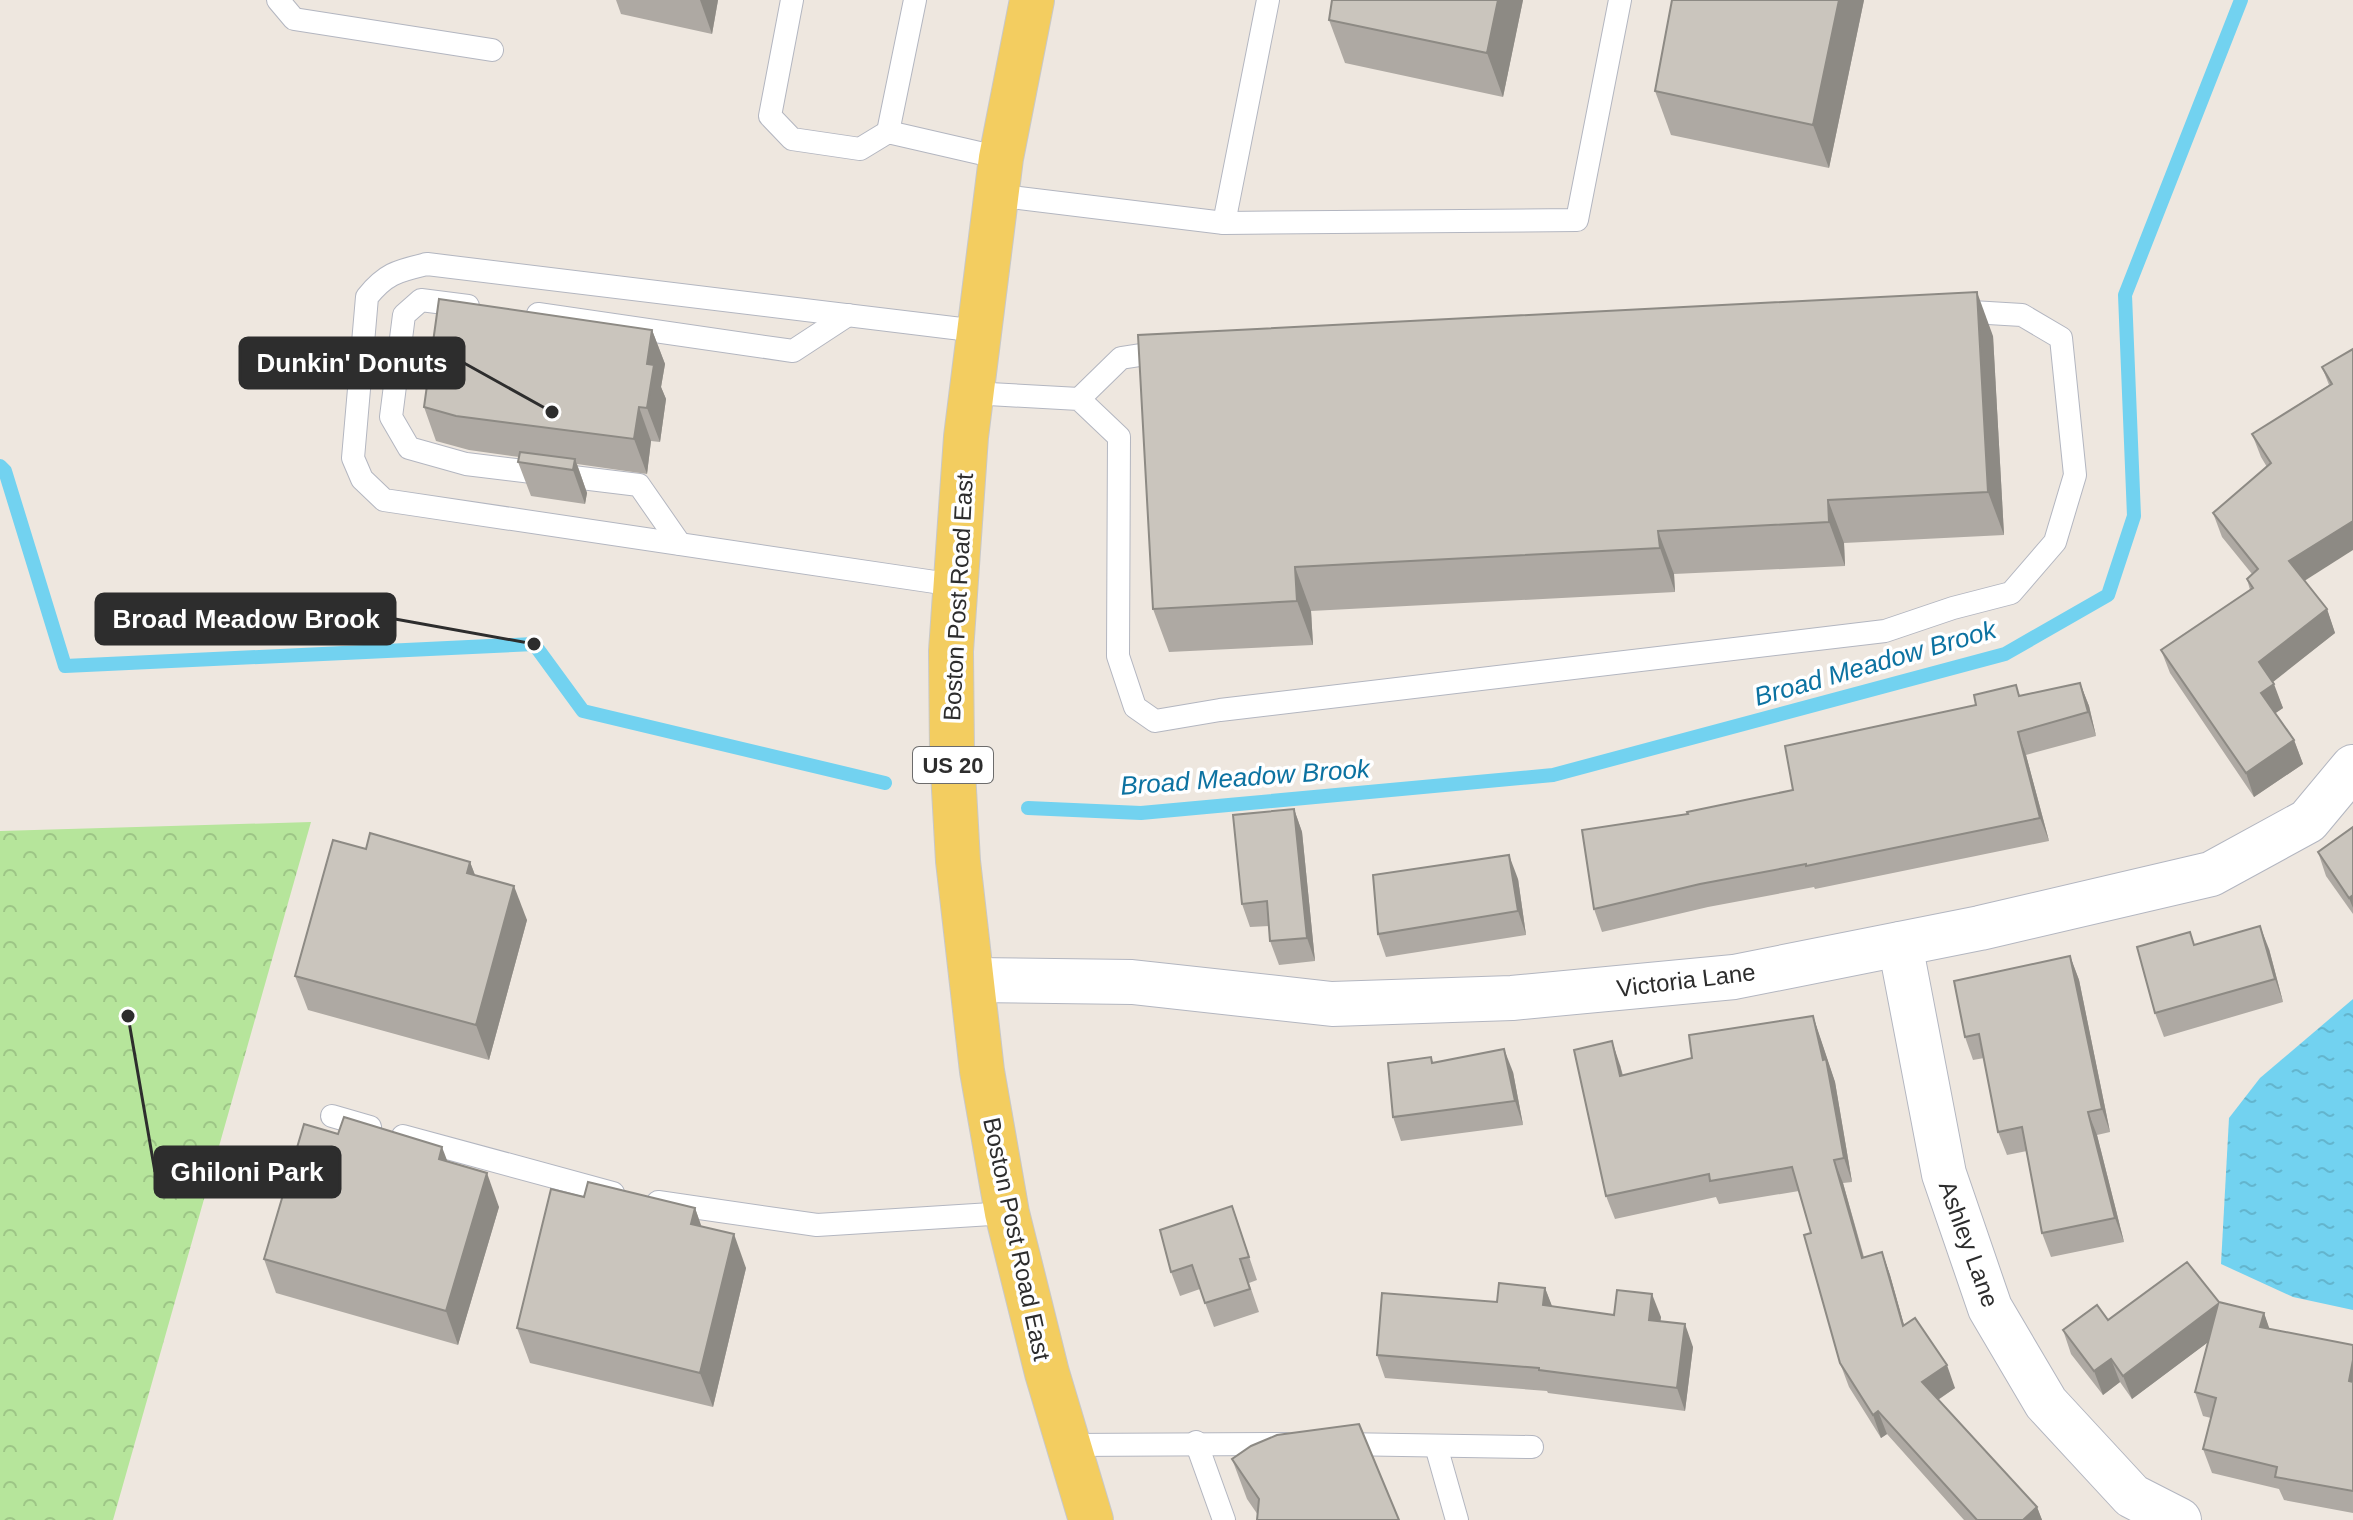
<svg xmlns="http://www.w3.org/2000/svg" width="2353" height="1520" viewBox="0 0 2353 1520" font-family="Helvetica,sans-serif">
<style>
.park{fill:url(#park-crowns)}
.water{fill:url(#water-ripples)}
.lines{fill:none;stroke-linecap:round;stroke-linejoin:round}
.stream{stroke:#72d2f0;stroke-width:14}
.lane-casing{stroke:#b3b6c0;stroke-width:24}
.street-casing{stroke:#b3b6c0;stroke-width:46}
.primary-casing{stroke:#c8c8c8;stroke-width:46}
.lane{stroke:#fff;stroke-width:22}
.street{stroke:#fff;stroke-width:44}
.primary{stroke:#f3cd60;stroke-width:44}
.wall{fill:#aea9a3}
.shaded-wall{fill:#8d8a84}
.building{fill:#cac5bd;stroke:#8d8a84;stroke-width:2}
.labels{text-anchor:middle;dominant-baseline:central;stroke-width:7;stroke-linejoin:round;paint-order:stroke}
.shield{fill:#fff;stroke:#6c6c6c;stroke-width:2}
.shield-label{font-size:22px;font-weight:bold;fill:#2d2d2d}
.street-label{font-size:24px;fill:#2d2d2d;stroke:#fff}
.water-label{font-size:26px;font-style:italic;fill:#0c72a1;stroke:#fff}
.leader{fill:none;stroke:#2d2d2d;stroke-width:3}
.callout-dot{fill:#2d2d2d;stroke:#fff;stroke-width:3}
.callout{fill:#2d2d2d;stroke:#2d2d2d;stroke-width:3}
.callout-label{font-size:26px;text-anchor:middle;font-weight:bold;fill:#fff}
</style>
<defs>
<pattern id="park-crowns" width="20" height="18" patternUnits="userSpaceOnUse" patternTransform="scale(2)"><rect width="20" height="18" fill="#b6e59b"/><path d="M2 6a3 3 0 1 1 6 0M12 15a3 3 0 1 1 6 0" fill="none" stroke="#9dc586"/></pattern>
<pattern id="water-ripples" width="26" height="14" patternUnits="userSpaceOnUse" patternTransform="scale(2)"><rect width="26" height="14" fill="#72d2f0"/><path d="M2 4q2-2 4 0t4 0M15 11q2-2 4 0t4 0" fill="none" stroke="#63b5ce"/></pattern>
</defs>
<rect width="100%" height="100%" fill="#eee7df"/>
<path class="park" d="M311,822L113,1520H0V831Z"/>
<path class="water" d="M2353,999V1310L2293,1297L2221,1264L2229,1118L2260,1078Z"/>
<g class="lines">
<g class="stream">
<path d="M0,466L5,471L65,666L534,644L583,711L885,783"/>
<path d="M1028,808L1141,813L1553,775L2005,654L2108,595L2134,516L2125,295L2241,0"/>
</g>
<defs>
<g id="lane">
<path d="M278,0L294,19L492,50"/>
<path d="M792,0L770,116L792,139L860,149L888,132L1001,158"/>
<path d="M888,132L915,0"/>
<path d="M995,195L1224,223L1577,220L1620,0"/>
<path d="M1224,223L1268,0"/>
<path d="M468,306L421,300L404,315L391,417L409,448L466,464L639,485L680,544"/>
<path d="M538,314L793,351L848,315"/>
<path d="M971,393L1079,399L1119,437L1118,656L1135,707L1155,721L1220,710L1885,631L1953,608L2011,593L2055,542L2075,475L2061,338L2022,315L1955,311"/>
<path d="M1079,399L1121,358L1166,351"/>
<path d="M955,585L384,500L362,479L353,458L367,297C386,273 398,271 427,264L978,331"/>
<path d="M332,1116L370,1127"/>
<path d="M403,1136L613,1193"/>
<path d="M658,1202L817,1225L1007,1213"/>
<path d="M1196,1442L1224,1520"/>
<path d="M1340,1444L1532,1447"/>
<path d="M1067,1445L1286,1444"/>
<path d="M1436,1446L1457,1520"/>
</g>
<g id="street">
<path d="M1900,944L1944,1174L1990,1308L2046,1403L2132,1496L2179,1520"/>
<path d="M972,980L1132,982L1332,1004L1512,998L1734,977L1980,928L2211,874L2308,821L2353,767"/>
</g>
<path id="primary" d="M1032,0L1001,158L966,437L951,651L952,754L958,861L982,1071L1007,1213L1047,1373L1091,1520"/>
</defs>
<use href="#lane" class="lane-casing"/>
<use href="#street" class="street-casing"/>
<use href="#primary" class="primary-casing"/>
<use href="#lane" class="lane"/>
<use href="#street" class="street"/>
<use href="#primary" class="primary"/>
</g>
<g class="wall">
<path d="M616,0H718L712,34L621,14Z"/>
<path d="M1332,0H1523L1503,97L1345,63L1329,20Z"/>
<path d="M1864,0L1829,168L1671,135L1655,91Z"/>
<path d="M652,330L665,364L661,387L666,399L660,442L651,441L647,474L577,464L587,493L585,504L531,496L518,462L519,457L469,450L436,441L424,407Z"/>
<path d="M1993,336L2004,535L1844,543L1845,566L1674,574L1675,592L1311,611L1313,645L1169,652L1153,609Z"/>
<path d="M2353,349L2304,581L2327,609L2335,633L2272,682L2283,708L2275,713L2294,740L2303,764L2254,797L2170,673L2161,650L2250,590L2247,579L2252,574L2222,537L2213,513L2267,467L2261,457L2252,434L2329,385L2322,367Z"/>
<path d="M2080,683L2089,706L2096,736L2026,755L2049,841L1815,889L1814,887L1708,907L1602,932L1594,909L1688,814L1793,790L2020,696Z"/>
<path d="M1294,809L1302,832L1315,961L1279,965L1270,941L1269,926L1250,927L1242,904Z"/>
<path d="M2353,827V914L2326,876L2318,852Z"/>
<path d="M366,849L470,862L475,875L527,920L489,1060L308,1010L295,976Z"/>
<path d="M1518,879L1526,935L1386,957L1378,934Z"/>
<path d="M2190,932L2194,944L2269,949L2283,1002L2164,1037L2155,1013Z"/>
<path d="M2070,956L2079,980L2110,1132L2097,1135L2124,1242L2051,1257L2042,1233L2027,1151L2007,1155L1998,1132L1984,1058L1973,1060L1965,1037Z"/>
<path d="M1813,1016L1835,1082L1852,1182L1843,1183L1864,1257L1882,1252L1890,1275L1904,1325L1955,1388L1938,1400L2037,1507L2042,1520H1964L1887,1434L1881,1438L1849,1387L1840,1363L1811,1233L1799,1191L1719,1204L1716,1197L1615,1219L1606,1196L1620,1065L1623,1075L1692,1058Z"/>
<path d="M1431,1057L1433,1063L1513,1072L1523,1125L1401,1141L1393,1117Z"/>
<path d="M338,1134L448,1162L499,1207L458,1345L276,1293L264,1259Z"/>
<path d="M584,1197L695,1208L701,1226L746,1268L713,1407L530,1363L517,1328Z"/>
<path d="M1232,1206L1257,1280L1249,1283L1259,1312L1214,1327L1200,1289L1180,1296L1171,1272Z"/>
<path d="M1545,1288L1552,1307L1614,1315L1661,1317L1660,1321L1693,1347L1685,1411L1548,1393L1547,1391L1385,1378L1377,1355L1497,1302Z"/>
<path d="M2219,1302L2264,1313L2269,1329L2353,1345V1513L2284,1500L2279,1489L2212,1473L2203,1449L2211,1418L2203,1416L2195,1392L2208,1342L2132,1399L2120,1382L2103,1395L2071,1354L2063,1330L2108,1320Z"/>
<path d="M1232,1459L1399,1520L1258,1515L1247,1499Z"/>
</g>
<g class="shaded-wall">
<path d="M700,0H718L712,34Z"/>
<path d="M1498,0H1523L1503,97L1487,53Z"/>
<path d="M1839,0H1864L1829,168L1813,125Z"/>
<path d="M1977,292L1993,336L2004,535L1988,492Z"/>
<path d="M652,330L665,364L661,387L666,399L660,442L647,408V364Z"/>
<path d="M639,407L651,441L647,474L634,439Z"/>
<path d="M575,459L587,493L585,504L573,470Z"/>
<path d="M1828,500L1844,543L1845,566L1829,522Z"/>
<path d="M2353,521V550L2298,585L2289,561Z"/>
<path d="M1658,531L1674,574L1675,592L1660,548Z"/>
<path d="M1295,567L1311,611L1313,645L1297,601Z"/>
<path d="M2327,609L2335,633L2268,686L2259,662Z"/>
<path d="M2080,683L2089,706L2096,736L2088,712Z"/>
<path d="M2274,684L2283,708L2270,717L2261,693Z"/>
<path d="M2018,732L2026,755L2049,841L2040,818Z"/>
<path d="M2294,740L2303,764L2254,797L2246,773Z"/>
<path d="M1294,809L1302,832L1315,961L1307,938Z"/>
<path d="M1509,855L1518,879L1526,935L1518,911Z"/>
<path d="M470,862L483,896L467,873Z"/>
<path d="M514,886L527,920L489,1060L476,1025Z"/>
<path d="M2353,895V908L2349,898Z"/>
<path d="M2260,926L2269,949L2283,1002L2275,979Z"/>
<path d="M2070,956L2079,980L2110,1132L2102,1109Z"/>
<path d="M1813,1016L1835,1082L1852,1182L1844,1158Z"/>
<path d="M1612,1041L1620,1065L1628,1100L1620,1076Z"/>
<path d="M1504,1049L1513,1072L1523,1125L1515,1101Z"/>
<path d="M2088,1112L2097,1135L2124,1242L2115,1218Z"/>
<path d="M442,1147L455,1181L439,1159Z"/>
<path d="M1834,1160L1843,1183L1870,1281L1862,1258Z"/>
<path d="M487,1173L499,1207L458,1345L446,1311Z"/>
<path d="M695,1208L707,1242L691,1224Z"/>
<path d="M734,1234L746,1268L713,1407L700,1373Z"/>
<path d="M1882,1252L1890,1275L1911,1350L1903,1326Z"/>
<path d="M1545,1288L1554,1311L1543,1305Z"/>
<path d="M1652,1294L1661,1317L1658,1343L1649,1320Z"/>
<path d="M2218,1304L2227,1328L2132,1399L2123,1376Z"/>
<path d="M2264,1313L2272,1336L2260,1327Z"/>
<path d="M1685,1324L1693,1347L1685,1411L1677,1388Z"/>
<path d="M2111,1359L2120,1382L2103,1395L2094,1371Z"/>
<path d="M2353,1360V1392L2349,1381Z"/>
<path d="M1947,1365L1955,1388L1930,1405L1922,1382Z"/>
<path d="M1878,1411L1887,1434L1881,1438L1873,1415Z"/>
<path d="M2037,1507L2042,1520H2023Z"/>
</g>
<g class="building">
<path d="M1332,0H1498L1487,53L1329,20Z"/>
<path d="M1672,0H1839L1813,125L1655,91Z"/>
<path d="M1977,292L1988,492L1828,500L1829,522L1658,531L1660,548L1295,567L1297,601L1153,609L1138,335Z"/>
<path d="M439,299L652,330L647,364L654,365L647,408L639,407L634,439L456,416L424,407Z"/>
<path d="M2353,349V521L2289,561L2327,609L2259,662L2274,684L2261,693L2294,740L2246,773L2161,650L2253,588L2247,579L2258,569L2213,513L2271,463L2252,434L2332,384L2322,367Z"/>
<path d="M520,452L575,459L573,470L518,462Z"/>
<path d="M2080,683L2088,712L2018,732L2040,818L1806,866V864L1700,884L1594,909L1582,830L1688,814L1687,812L1793,790L1785,746L1976,705L1974,695L2016,685L2019,696Z"/>
<path d="M1294,809L1307,938L1270,941L1267,901L1242,904L1233,815Z"/>
<path d="M2353,827V895L2349,898L2318,852Z"/>
<path d="M370,833L470,862L467,873L514,886L476,1025L295,976L333,840L366,849Z"/>
<path d="M1509,855L1518,911L1378,934L1373,875Z"/>
<path d="M2260,926L2275,979L2155,1013L2137,947L2190,932L2194,945Z"/>
<path d="M2070,956L2102,1109L2088,1112L2115,1218L2042,1233L2022,1127L1998,1132L1979,1034L1965,1037L1954,981Z"/>
<path d="M1813,1016L1823,1060L1826,1059L1844,1158L1834,1160L1862,1258L1882,1252L1903,1326L1915,1318L1947,1365L1922,1382L2037,1507L2023,1520H1977L1878,1411L1873,1415L1840,1363L1804,1235L1811,1233L1792,1167L1710,1181L1709,1174L1606,1196L1574,1050L1612,1041L1620,1076L1692,1058L1689,1035Z"/>
<path d="M1504,1049L1515,1101L1393,1117L1388,1063L1431,1057L1432,1063Z"/>
<path d="M344,1117L442,1147L439,1159L487,1173L446,1311L264,1259L304,1124L338,1134Z"/>
<path d="M588,1182L695,1208L691,1224L734,1234L700,1373L517,1328L551,1189L584,1197Z"/>
<path d="M1232,1206L1249,1257L1240,1259L1250,1289L1205,1303L1192,1265L1171,1272L1160,1230Z"/>
<path d="M2187,1262L2219,1302L2264,1313L2260,1327L2353,1345V1360L2349,1381L2353,1382V1491L2275,1477L2277,1467L2203,1449L2216,1398L2195,1392L2218,1304L2123,1376L2111,1359L2094,1371L2063,1330L2097,1305L2108,1320Z"/>
<path d="M1499,1283L1545,1288L1543,1305L1614,1315L1617,1290L1652,1294L1649,1320L1685,1324L1677,1388L1539,1370V1368L1377,1355L1382,1293L1497,1302Z"/>
<path d="M1359,1424L1399,1520H1257L1259,1499L1232,1459L1251,1446L1277,1435Z"/>
</g>
<g class="labels">
<rect class="shield" x="913" y="747" width="80" height="36" rx="6"/>
<g class="shield-label">
<text x="953" y="765">US 20</text>
</g>
<g class="street-label">
<text transform="translate(958 597) rotate(-87)">Boston Post Road East</text>
<text transform="translate(1686 980) rotate(-7)">Victoria Lane</text>
<text transform="translate(1017 1239) rotate(78)">Boston Post Road East</text>
<text transform="translate(1969 1244) rotate(70)">Ashley Lane</text>
</g>
<g class="water-label">
<text transform="translate(1875 663) rotate(-16)">Broad Meadow Brook</text>
<text transform="translate(1245 777) rotate(-4)">Broad Meadow Brook</text>
</g>
</g>
<path class="leader" d="M552 412L464 363M534 644L395 619M128 1016L155 1172"/>
<g class="callout-dot">
<circle cx="552" cy="412" r="8"/>
<circle cx="534" cy="644" r="8"/>
<circle cx="128" cy="1016" r="8"/>
</g>
<g class="callout">
<rect x="240" y="338" width="224" height="50" rx="8"/>
<rect x="96" y="594" width="299" height="50" rx="8"/>
<rect x="155" y="1147" width="185" height="50" rx="8"/>
</g>
<g class="callout-label">
<text x="352" y="372">Dunkin' Donuts</text>
<text x="246" y="628">Broad Meadow Brook</text>
<text x="247" y="1181">Ghiloni Park</text>
</g>
</svg>
